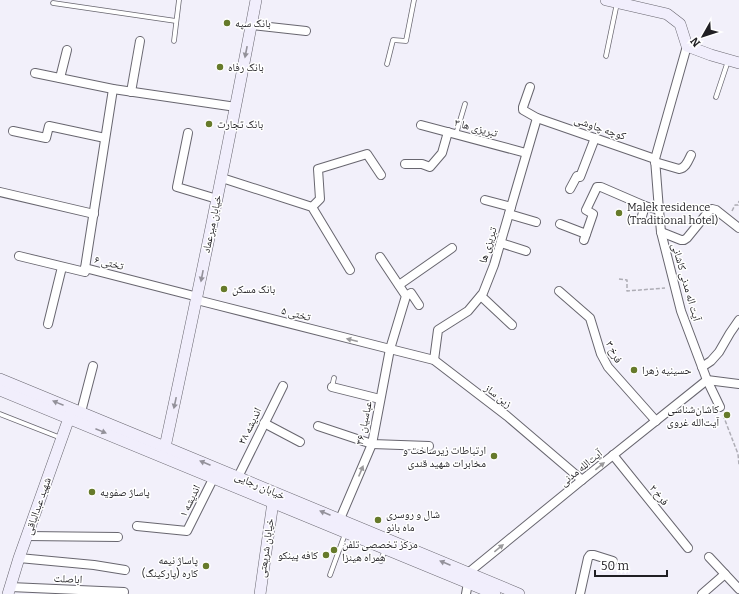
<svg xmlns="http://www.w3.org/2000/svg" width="739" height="594" viewBox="0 0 739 594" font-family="Bitter,'Noto Naskh Arabic',serif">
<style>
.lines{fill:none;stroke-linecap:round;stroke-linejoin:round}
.lane-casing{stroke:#68666f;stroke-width:5.5}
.street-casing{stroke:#68666f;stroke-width:10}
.secondary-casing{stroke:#68666f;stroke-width:12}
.path{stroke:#aeadb5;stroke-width:1.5;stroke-dasharray:4 2;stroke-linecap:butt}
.lane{stroke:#fff;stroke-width:4}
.street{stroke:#fff;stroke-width:8}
.secondary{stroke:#f1eefc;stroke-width:11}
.oneway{fill:#93919a}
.oneway2{fill:#9b9a9c}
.poi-dot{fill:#667a2a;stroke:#fff;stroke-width:1.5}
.labels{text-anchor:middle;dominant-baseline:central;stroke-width:3;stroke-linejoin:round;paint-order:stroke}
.poi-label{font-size:11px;fill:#201f23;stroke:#fff;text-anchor:start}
.street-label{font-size:11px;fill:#201f23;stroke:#fff}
</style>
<rect width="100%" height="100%" fill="#f2f0fa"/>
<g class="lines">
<defs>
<g id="lane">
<path d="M53,3L176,21"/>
<path d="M174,41L179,0"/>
<path d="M606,56L617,3"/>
<path d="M387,64L393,40L406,41L414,0"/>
<path d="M716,97L728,61"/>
<path d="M456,134L465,104"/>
<path d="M332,387L334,378"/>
<path d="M0,414L61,438"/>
<path d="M381,561L385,549"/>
<path d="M330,575L345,534"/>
</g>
<g id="street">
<path d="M251,25L306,31"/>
<path d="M687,46L655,159L659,210L661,232L681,311L707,380L720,407"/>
<path d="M35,73L113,89L236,107"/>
<path d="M60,78L67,50"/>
<path d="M530,87L523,107V110L537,118L655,159"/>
<path d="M131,92L140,41"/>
<path d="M421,125L526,153"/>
<path d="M13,131L46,138L49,126L105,138"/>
<path d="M188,133L177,187L217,199"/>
<path d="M655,162L679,169C686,168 688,161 691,155"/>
<path d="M405,164H422L430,167L442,153L448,132"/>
<path d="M222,178L312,207L350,270"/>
<path d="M570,189L577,176L580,177L595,138"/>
<path d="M0,192L94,214"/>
<path d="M485,200L511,207"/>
<path d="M312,207L320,199L318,169L367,154L381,175"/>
<path d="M509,214L536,222"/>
<path d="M642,216L645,206"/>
<path d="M560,224L586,234"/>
<path d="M661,232L681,240H684L687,238L709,211L712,209L716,210L739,228"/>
<path d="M584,240L593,214L586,210L587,208L597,187H601L645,206L659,210"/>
<path d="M501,243L526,251"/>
<path d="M19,256L85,272V268L198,297"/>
<path d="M85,268L113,89"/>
<path d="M399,285L452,248"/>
<path d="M559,291L590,318L601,354L608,367L656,421"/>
<path d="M406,296L411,293L419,305"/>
<path d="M481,296L512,325"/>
<path d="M197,300L390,349L434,360L507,416L582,480"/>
<path d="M48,324L62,267"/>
<path d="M434,360L438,330L468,311L483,293L494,265L537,118"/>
<path d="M702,367L711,361L719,352L730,333L739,320"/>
<path d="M707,380L739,384"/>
<path d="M332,387L380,399"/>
<path d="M81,412L93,366"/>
<path d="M264,423L300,442"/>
<path d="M318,426L372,444L429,446"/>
<path d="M613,455L688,548"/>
<path d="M238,477L283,386"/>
<path d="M340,519L372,444L390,349L406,296L380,257"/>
<path d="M137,526L187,531L214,477"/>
<path d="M27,536L118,537"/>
<path d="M709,557L739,589"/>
<path d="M19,558L94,565L125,570"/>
<path d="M468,573L582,480L707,380"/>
<path d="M10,587L124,592"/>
<path d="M466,594L468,583"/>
<path d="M580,594L588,558L590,555H594L613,561"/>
<path d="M702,594L725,574"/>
</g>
<g id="secondary">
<path d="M606,0L667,14L680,24L687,46L711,55L739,63"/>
<path d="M0,379L165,447L519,594"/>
<path d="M0,390L495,594"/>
<path d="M165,447C197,298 228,149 256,0"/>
<path d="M8,594L19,558L69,418"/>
<path d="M260,594L273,502"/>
</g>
</defs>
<use href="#lane" class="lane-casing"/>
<use href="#street" class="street-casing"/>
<use href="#secondary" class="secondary-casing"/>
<g class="path">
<path d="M732,211L735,205H738L739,201"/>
<path d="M619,279L627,280V291L665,288"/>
<path d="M723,415L738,454L739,465"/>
</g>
<use href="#lane" class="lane"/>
<use href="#street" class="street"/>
<use href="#secondary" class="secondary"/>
</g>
<defs><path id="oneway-solid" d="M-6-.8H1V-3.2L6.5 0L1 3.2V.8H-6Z"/></defs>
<g class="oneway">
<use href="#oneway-solid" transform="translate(246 52) rotate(101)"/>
<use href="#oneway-solid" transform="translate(202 276) rotate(101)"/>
<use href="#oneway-solid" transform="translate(58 403) rotate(-158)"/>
<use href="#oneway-solid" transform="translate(175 403) rotate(102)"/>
<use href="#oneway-solid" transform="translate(101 431) rotate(22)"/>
<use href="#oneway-solid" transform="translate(205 463) rotate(-157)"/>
<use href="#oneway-solid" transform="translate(325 513) rotate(-157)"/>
<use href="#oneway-solid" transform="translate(445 563) rotate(-157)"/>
</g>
<g class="oneway2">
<use href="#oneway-solid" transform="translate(352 340) rotate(-166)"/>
<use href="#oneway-solid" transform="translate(600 466) rotate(-39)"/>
<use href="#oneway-solid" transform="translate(361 471) rotate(-67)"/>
<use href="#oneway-solid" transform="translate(499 548) rotate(-39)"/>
</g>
<g class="poi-dot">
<circle cx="227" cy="23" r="4"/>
<circle cx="220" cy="67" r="4"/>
<circle cx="209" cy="124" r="4"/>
<circle cx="619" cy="213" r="4"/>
<circle cx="224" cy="289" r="4"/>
<circle cx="634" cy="370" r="4"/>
<circle cx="727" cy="415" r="4"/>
<circle cx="494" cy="456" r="4"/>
<circle cx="92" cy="492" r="4"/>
<circle cx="378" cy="520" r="4"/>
<circle cx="334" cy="550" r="4"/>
<circle cx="326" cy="555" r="4"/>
<circle cx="206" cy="566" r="4"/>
</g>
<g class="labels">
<g class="poi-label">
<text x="235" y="23">بانک سپه</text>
<text x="228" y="67">بانک رفاه</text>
<text x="217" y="124">بانک تجارت</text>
<text x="627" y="207">Malek residence<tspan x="627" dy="13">(Traditional hotel)</tspan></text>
<text x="232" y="289">بانک مسکن</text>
<text x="642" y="370">حسینیه زهرا</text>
<text x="719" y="409" text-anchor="end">کاشان‌شناسی<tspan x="719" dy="13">آیت‌الله غروی</tspan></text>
<text x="486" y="450" text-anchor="end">ارتباطات زیرساخت و<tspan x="486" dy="13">مخابرات شهید قندی</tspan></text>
<text x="100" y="492">پاساژ صفویه</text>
<text x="386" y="514">شال و روسری<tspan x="386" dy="13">ماه بانو</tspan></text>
<text x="342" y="544">مرکز تخصصی تلفن<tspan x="342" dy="13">همراه هینزا</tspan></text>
<text x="318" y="555" text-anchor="end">کافه پینکو</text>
<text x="198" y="560" text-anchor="end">پاساژ نیمه<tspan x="198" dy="13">کاره (پارکینگ)</tspan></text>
</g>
<g class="street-label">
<text transform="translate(476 128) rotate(15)">تبریزی ها ۳</text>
<text transform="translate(600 128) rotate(19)">کوچه چاوشی</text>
<text transform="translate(212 224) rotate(-78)">خیابان میرعماد</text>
<text transform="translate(488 245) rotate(-73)">تبریزی ها</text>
<text transform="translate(109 263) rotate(14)">تختی ۶</text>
<text transform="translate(686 282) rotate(74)">آیت اله مدنی کاشانی</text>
<text transform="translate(296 314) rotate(14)">تختی ۵</text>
<text transform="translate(614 352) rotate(63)">فرخ ۳</text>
<text transform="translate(498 396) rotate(38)">زین ساز</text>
<text transform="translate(364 423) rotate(-78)">عباسیان ۳۶</text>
<text transform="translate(250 426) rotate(-64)">اندیشه ۳۸</text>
<text transform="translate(581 468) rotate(-39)">آیت‌الله مدنی</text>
<text transform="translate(260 486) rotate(23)">خیابان رجایی</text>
<text transform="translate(659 495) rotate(51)">فرخ ۲</text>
<text transform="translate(190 501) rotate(-64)">اندیشه ۱</text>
<text transform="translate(38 506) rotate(-71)">شهید عبدالباقی</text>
<text transform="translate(266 548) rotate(-82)">خیابان شریعتی</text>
<text transform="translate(68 579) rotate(3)">اباصلت</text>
</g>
</g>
<g transform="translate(703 36) rotate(231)" stroke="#ffffff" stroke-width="3" paint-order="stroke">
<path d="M0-3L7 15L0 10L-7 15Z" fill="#201f23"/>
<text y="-6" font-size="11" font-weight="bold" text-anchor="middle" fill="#201f23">N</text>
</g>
<path d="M595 570v6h72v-6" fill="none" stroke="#201f23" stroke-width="2"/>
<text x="601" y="570" font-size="12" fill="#201f23" stroke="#ffffff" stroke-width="3" paint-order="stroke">50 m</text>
</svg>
